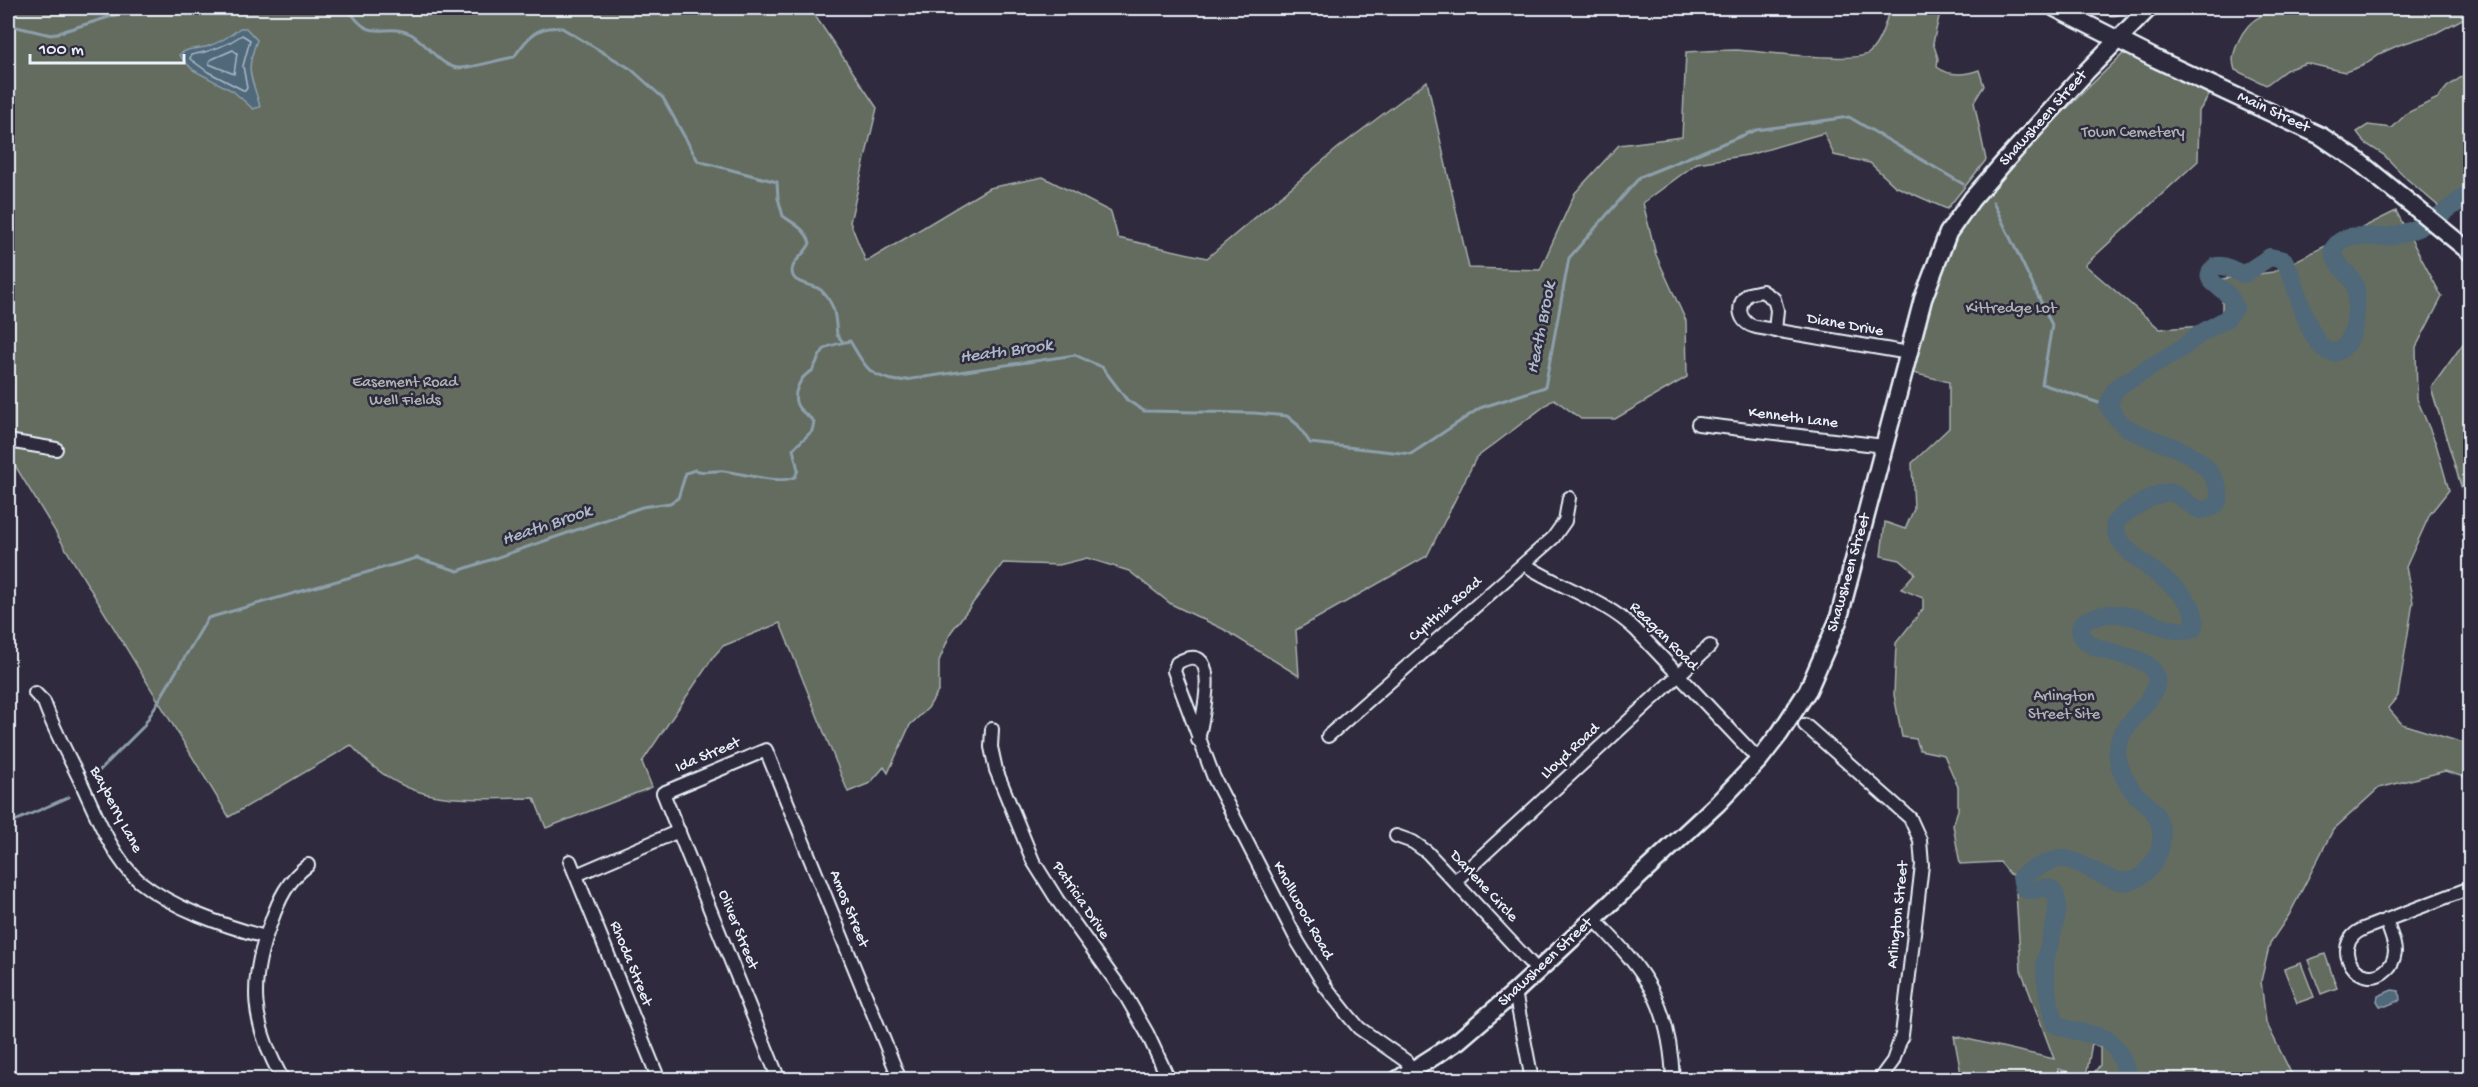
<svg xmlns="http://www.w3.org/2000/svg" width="2478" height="1087" viewBox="0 0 2478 1087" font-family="'Gochi Hand',sans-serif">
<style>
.green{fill:#646c5f;stroke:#a6aeac;stroke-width:1.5}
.water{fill:#50687a;stroke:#8d9fac;stroke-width:1.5}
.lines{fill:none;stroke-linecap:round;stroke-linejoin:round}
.shore{stroke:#abbac6;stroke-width:1.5}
.stream{stroke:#8d9fac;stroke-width:3}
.river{stroke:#50687a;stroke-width:18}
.minor-casing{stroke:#e8f1f8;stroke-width:16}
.secondary-casing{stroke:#e8f1f8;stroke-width:21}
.minor{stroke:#2f2a3d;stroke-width:12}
.secondary{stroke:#2f2a3d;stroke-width:16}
.labels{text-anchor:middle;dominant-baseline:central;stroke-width:5;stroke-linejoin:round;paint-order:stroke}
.street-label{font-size:16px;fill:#e8f1f8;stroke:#2f2a3d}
.park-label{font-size:16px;fill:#adb5b3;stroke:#2f2a3d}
.water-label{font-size:18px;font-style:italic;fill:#abbac6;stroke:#2f2a3d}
</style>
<rect width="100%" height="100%" fill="#2f2a3d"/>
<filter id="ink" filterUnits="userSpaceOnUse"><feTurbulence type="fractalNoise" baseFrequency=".0167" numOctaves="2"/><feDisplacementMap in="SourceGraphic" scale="12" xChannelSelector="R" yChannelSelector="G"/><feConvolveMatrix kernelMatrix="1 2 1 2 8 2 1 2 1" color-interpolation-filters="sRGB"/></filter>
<g filter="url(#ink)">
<g class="green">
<path d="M8,8H810L877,108L850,222L866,262L989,188L1043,177L1111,212L1118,238L1207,258L1338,148L1427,81L1469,268L1540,270L1575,193L1619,145L1682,137L1686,52C1703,51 1720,50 1737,50C1759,51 1856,64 1869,53C1881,42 1885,23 1890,8H1941L1933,43L1938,58L1937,67C1949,76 1965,75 1979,70L1984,86L1974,102L1986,160L1947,209L1895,186L1870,163L1834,155L1824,133L1748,155L1697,163L1643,203L1656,255L1686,321L1687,377L1615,419H1581L1554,399L1476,458L1427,556L1296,630L1299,676L1223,629L1171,604L1129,571L1087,558L1059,565L1003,563L951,632L939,661V690L928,708L910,725L888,773L884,767L870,783L848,792L780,623L723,646L714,656L642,762L652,787L546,828L534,798C456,798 408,809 351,745L229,817L8,454Z"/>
<path d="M2089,8H2130C2117,21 2104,15 2089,8Z"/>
<path d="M2297,8H2470V15L2436,33L2399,45L2379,54L2362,66L2345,72L2306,63L2286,70L2266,85L2235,70C2231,58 2234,53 2238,42C2250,14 2269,11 2297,8Z"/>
<path d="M2127,50L2212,91L2199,111L2198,161L2085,265L2160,329L2203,326L2222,312V279L2273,272L2396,211L2442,297L2416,347L2417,399L2436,444L2449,490L2430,514L2406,567L2413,602L2398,696L2388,708L2402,724L2470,745V779L2445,771L2379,788L2333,830L2289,915L2270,943L2261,981L2266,1022L2294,1079H2089L2100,1065V1047L2092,1043L2086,1077L2058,1069L2057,1079H1962L1954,1036L2054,1059L2021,970L2016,893L2022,878L2010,874L2000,862L1960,864L1953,825L1958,810V787L1944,755L1920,750L1916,739L1902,737L1894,695L1896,643L1923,609V598L1901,589L1915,573L1900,560L1881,556L1885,522L1905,529L1914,509L1912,463L1949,428V382L1913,373L1930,268L1975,193L2026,148Z"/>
<path d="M2463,76H2470V205L2450,216L2407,179L2384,155L2365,143L2357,132L2368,125L2392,128L2407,113L2438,98L2447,87Z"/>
<path d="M2470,334V506L2466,502L2431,388Z"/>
<path d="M2325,954L2337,988L2321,994L2308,960Z"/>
<path d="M2301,963L2314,997L2297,1003L2284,969Z"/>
</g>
<g class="water">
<path d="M240,28H246L257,40C244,74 252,75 260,107L253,109L233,91L193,70L179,55C186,48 196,49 206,47C219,43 230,36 240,28Z"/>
<path d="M2392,990L2399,991L2400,1000L2386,1006H2380L2377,1001L2378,996Z"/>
</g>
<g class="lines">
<g class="shore">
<path d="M242,35L250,40L243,66L247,88L245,91L208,72L190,59L191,55C210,52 226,46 242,35Z"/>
<path d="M233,50L237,53L234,74L209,64L210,60Z"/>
</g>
<g class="stream">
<path d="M348,8C371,46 384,21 411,34C427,43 441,68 460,68C477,67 497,60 514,57C527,38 537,25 562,28L631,69L663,98L698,161L777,182L778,198L783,216C794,224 806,229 810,243C806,254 793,259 792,271C792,286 814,283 822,291C836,306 835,316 837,335L843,342"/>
<path d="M8,25L51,35L138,8"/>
<path d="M1993,202L2052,325L2042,384L2108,406"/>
<path d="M97,773L143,727L208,618L417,558L458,571L642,507L670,503L678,498L686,473L695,470C705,474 713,470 724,471C743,473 777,485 795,477L798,470L793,449L812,431L814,422C810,417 803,413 799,408C790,396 800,376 812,371C826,345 819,348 850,341C865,366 867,376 898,381L1075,355L1102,367L1127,400L1144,411L1254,413L1287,416L1298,425L1310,443L1411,454L1480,408L1545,387L1569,258L1640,177L1756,130L1849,117L1963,184"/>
<path d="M8,824L69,797"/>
</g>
<path class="river" d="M2131,1080C2125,1068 2120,1051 2110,1042C2097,1032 2071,1033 2055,1024C2049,1005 2045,984 2045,964C2046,947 2066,905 2053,891C2046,884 2036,891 2027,890L2023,887L2021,877C2026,872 2033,869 2040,866C2048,862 2057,858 2066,859C2089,863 2119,895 2142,875C2165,856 2169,825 2147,804C2141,799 2135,796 2131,788C2125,780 2120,769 2118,759C2109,725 2169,698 2154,672C2140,648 2081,658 2080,628C2083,621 2088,619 2095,617C2130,604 2172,639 2193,629C2208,587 2112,562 2115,523C2123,513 2160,489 2172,493C2182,496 2190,507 2200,510C2208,509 2217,508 2219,499C2220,492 2217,483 2213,477C2193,445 2156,445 2126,427C2119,423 2113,413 2108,406L2116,388L2182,348L2201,333L2226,319L2235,308C2233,303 2232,299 2228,295C2220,285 2199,280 2216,266C2226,264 2234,272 2244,274L2270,257L2284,260C2287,266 2290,271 2292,277C2298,291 2316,376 2345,346C2356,335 2357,307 2356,292C2355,273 2335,270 2333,249C2345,231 2360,237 2379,237C2392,237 2409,232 2420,227C2438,218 2455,205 2470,192"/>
<defs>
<g id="minor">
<path d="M1775,331L1777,310L1774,299L1762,291L1748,294C1735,306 1739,323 1756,327L1909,353"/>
<path d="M1698,424L1884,446"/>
<path d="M8,441L56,449"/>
<path d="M1524,564C1560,588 1604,599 1636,630L1759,760"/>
<path d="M35,693L44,702C53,728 67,753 79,778C94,809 112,858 139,881C174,909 222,925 265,937"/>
<path d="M1805,725L1910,818L1920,840L1922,865L1902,1035L1893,1061L1879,1080"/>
<path d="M992,729L991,747L996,770L1033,861L1058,901L1124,993L1147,1033L1169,1080"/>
<path d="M1328,736L1553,538L1565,521L1569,498"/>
<path d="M1198,740C1202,720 1224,636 1177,663L1174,671L1214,778L1298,942L1325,986L1347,1014L1359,1028L1406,1061L1413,1071L1414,1080"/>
<path d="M1396,836L1413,842L1427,852L1538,971"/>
<path d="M570,861L659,1080"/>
<path d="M576,875L679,831"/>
<path d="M1455,881L1710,646"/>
<path d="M1594,919C1646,972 1670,1003 1673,1080"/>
<path d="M2386,920C2389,930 2395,942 2395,952C2394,959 2392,965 2387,969C2361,994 2326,946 2363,929L2470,888"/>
<path d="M1515,992L1532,1080"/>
<path d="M283,1080C251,1023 248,982 271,922C279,899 288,880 308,865"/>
<path d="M779,1080L663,793L766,750L900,1080"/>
</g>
<g id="secondary">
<path d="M2055,8L2154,58L2321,136L2358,161L2470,252"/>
<path d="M1397,1080L1458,1041L1515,992L1717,804L1759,760L1780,733L1808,690L1838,621L1923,299L1948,233L1972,199L2006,160L2086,72L2149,8"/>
</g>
</defs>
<use href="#minor" class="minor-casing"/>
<use href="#secondary" class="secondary-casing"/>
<use href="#minor" class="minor"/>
<use href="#secondary" class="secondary"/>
</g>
</g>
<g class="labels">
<g class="street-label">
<text transform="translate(2273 113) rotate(25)">Main Street</text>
<text transform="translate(2044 119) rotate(-48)">Shawsheen Street</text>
<text transform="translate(1845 326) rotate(10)">Diane Drive</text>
<text transform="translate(1793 419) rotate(7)">Kenneth Lane</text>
<text transform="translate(1850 573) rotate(-74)">Shawsheen Street</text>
<text transform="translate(1446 610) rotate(-41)">Cynthia Road</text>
<text transform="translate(1663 637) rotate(45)">Reagan Road</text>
<text transform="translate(1571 752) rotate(-43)">Lloyd Road</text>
<text transform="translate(708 756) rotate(-23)">Ida Street</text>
<text transform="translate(115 810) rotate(62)">Bayberry Lane</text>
<text transform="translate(1483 887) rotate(47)">Darlene Circle</text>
<text transform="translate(1080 901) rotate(56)">Patricia Drive</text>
<text transform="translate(848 909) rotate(68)">Amos Street</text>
<text transform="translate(1302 911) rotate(61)">Knollwood Road</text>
<text transform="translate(1899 915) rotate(-84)">Arlington Street</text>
<text transform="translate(737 930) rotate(68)">Oliver Street</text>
<text transform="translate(1546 963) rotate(-43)">Shawsheen Street</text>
<text transform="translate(630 964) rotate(68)">Rhoda Street</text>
</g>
<g class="park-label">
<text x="2133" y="133">Town Cemetery</text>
<text x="2011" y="309">Kittredge Lot</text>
<text x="405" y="383">Easement Road<tspan x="405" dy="18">Well Fields</tspan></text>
<text x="2064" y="697">Arlington<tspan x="2064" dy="18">Street Site</tspan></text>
</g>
<g class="water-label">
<text transform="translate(1542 328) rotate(-79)">Heath Brook</text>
<text transform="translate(1006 352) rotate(-8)">Heath Brook</text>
<text transform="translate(547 526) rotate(-19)">Heath Brook</text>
</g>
</g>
<rect width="2478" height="1087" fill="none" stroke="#2f2a3d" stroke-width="30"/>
<rect x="15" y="15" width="2448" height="1057" fill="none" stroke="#e8f1f8" stroke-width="2" filter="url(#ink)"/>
<path d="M30 54v9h154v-9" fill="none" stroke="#e8f1f8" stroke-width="3"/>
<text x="39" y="54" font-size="18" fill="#e8f1f8" stroke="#2f2a3d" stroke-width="4.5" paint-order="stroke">100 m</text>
</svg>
